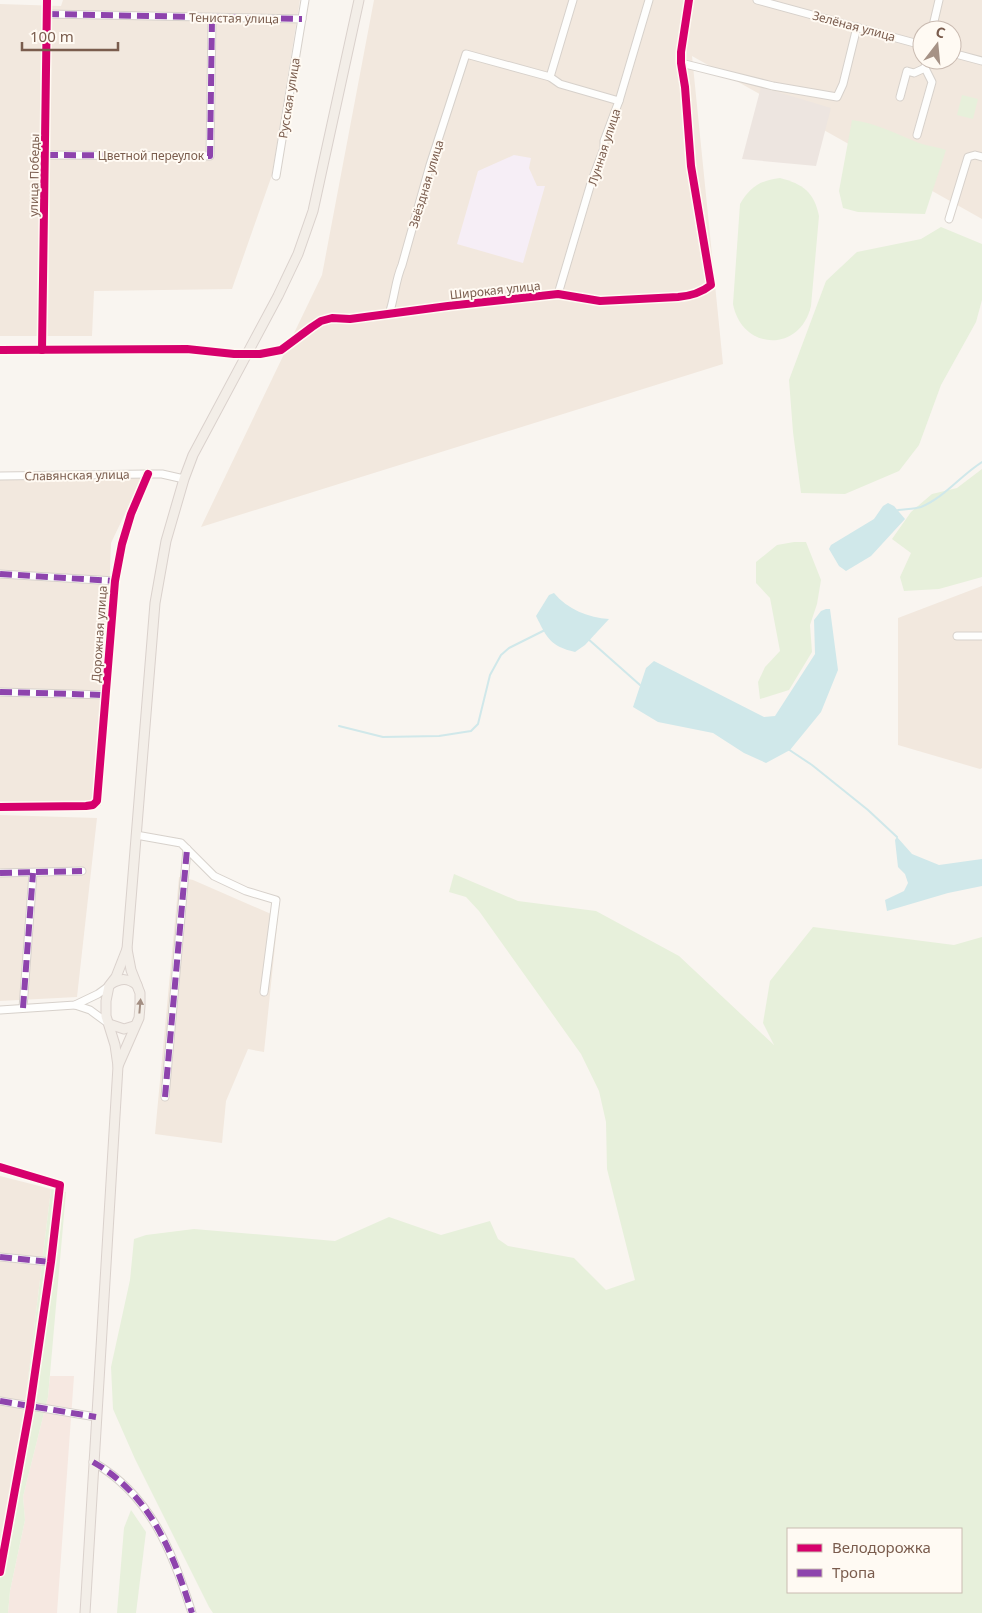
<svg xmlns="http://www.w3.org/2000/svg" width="982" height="1613" viewBox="0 0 982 1613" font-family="'Noto Sans',sans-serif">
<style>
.residential{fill:#f2e8de;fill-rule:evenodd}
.commercial{fill:#f6e8e1}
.industrial{fill:#ede5e0}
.education{fill:#f6eef6}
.green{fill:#e7f0db;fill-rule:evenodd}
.water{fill:#d0e8ea}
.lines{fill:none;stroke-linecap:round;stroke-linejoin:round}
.stream{stroke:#d0e8ea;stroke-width:2}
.minor-casing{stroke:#d7d1cb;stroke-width:9}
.major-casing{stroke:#dad1cc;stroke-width:11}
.minor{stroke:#fefefd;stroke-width:7}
.major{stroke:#f3eee8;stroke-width:9}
.quiet{stroke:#8e44ad;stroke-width:6;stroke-dasharray:12 6;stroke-linecap:butt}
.cycleway-casing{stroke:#fffaf3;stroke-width:11}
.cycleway{stroke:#d6006c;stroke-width:8}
.oneway{fill:#a48f83}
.labels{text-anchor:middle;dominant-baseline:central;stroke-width:4;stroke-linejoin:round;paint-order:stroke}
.street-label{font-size:12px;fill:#7a5c4d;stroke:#fffaf3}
</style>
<rect width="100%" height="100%" fill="#f9f5f0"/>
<g class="residential">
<path d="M63,0H300L272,175L232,289L94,291L92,336H0V4L61,6Z"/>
<path d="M374,0H982V219L692,56L723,364L201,527L322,275ZM922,30H952V60H922Z"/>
<path d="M143,476L111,543L101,806L0,805V477Z"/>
<path d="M982,586V768L980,769L898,745V618Z"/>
<path d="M0,815L97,818L77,997L0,1001Z"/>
<path d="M179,877L193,880L278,917L264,1052L248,1049L226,1101L222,1143L155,1134Z"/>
<path d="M0,1176L51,1189L23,1420L0,1543Z"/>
</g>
<path class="commercial" d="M50,1376H74L57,1613H8L10,1591L25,1520L23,1497L48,1397Z"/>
<path class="industrial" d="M761,87L831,108L816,166L742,159Z"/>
<path class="education" d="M514,155L531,158L529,168L537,186H545L523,263L457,244L478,171Z"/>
<g class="green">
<path d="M962,95L978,99L973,119L957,115Z"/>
<path d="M852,120C876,123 896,134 919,143C928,146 937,147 946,150L925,214L858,212L843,208L839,191Z"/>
<path d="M780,178C803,184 814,192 819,216L811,306C800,353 742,351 733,304L740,204C750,187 761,180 780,178Z"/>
<path d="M941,227L982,244V300L976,322L941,385L919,445L899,471L845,494L801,493L793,432L789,380L826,281L857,252L921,239Z"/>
<path d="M982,469V577L939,589L904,591L900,577L911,553L892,539L911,512L932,494L957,488Z"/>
<path d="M794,542H806L821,580L817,604L810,625L812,652L789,690L760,699L758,682L765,667L780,651L770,598L756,583V562L777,545Z"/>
<path d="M454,874L518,901L596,911L679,956L774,1045L763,1023L770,981L813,927L954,945L982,937V1613H213L209,1607L135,1459L113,1409L111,1367L130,1280L134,1239L146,1235L194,1229L335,1241L389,1217L441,1235L490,1221L498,1239L508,1246L574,1258L606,1290L635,1280L607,1169L606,1122L599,1091L581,1054L479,911L466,897L449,892ZM788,1529H961V1592H788Z"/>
<path d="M51,1189L66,1192L48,1397L23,1497L25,1520L10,1591L8,1613H0V1543L23,1420Z"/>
<path d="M131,1510L146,1532L136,1613H117L124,1528Z"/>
</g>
<g class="water">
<path d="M888,503L894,506L905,519L871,556L846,571L839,566L829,549L831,545L874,519L883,506Z"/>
<path d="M554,593C567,609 589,618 609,619L585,645L575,652C550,646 547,638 536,616L549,595Z"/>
<path d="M826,609H830L838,670L821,712L790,750L766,763L744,753L713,733L658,722L633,707L646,668L654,661L764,717L775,716L815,654L814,620L821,611Z"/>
<path d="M897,837L912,854L939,865L982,859V886L948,893L887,911L885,900L904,891L908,883L905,874L898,867L895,840Z"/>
</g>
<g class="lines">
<g class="stream">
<path d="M898,510C905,509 915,509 921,507C945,497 961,475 982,462"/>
<path d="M587,638L640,685"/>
<path d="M339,726L383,737L439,736L471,731L478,724L490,675L501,655L509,648L545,630"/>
<path d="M788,749L812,765L868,810L897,837"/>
</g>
<defs>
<g id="minor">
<path d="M757,0L922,45"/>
<path d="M47,14L302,19"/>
<path d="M932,30L939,0"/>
<path d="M952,53L982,61"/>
<path d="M681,63L773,86L837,97L843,84L857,27"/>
<path d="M550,77L560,84L619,101"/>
<path d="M900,97L907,71L914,73L925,68"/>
<path d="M917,135L932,82L925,68L926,60"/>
<path d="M46,155L210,156L212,18"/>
<path d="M276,176L305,0"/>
<path d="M949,219L968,157L975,155L982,157"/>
<path d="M558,294L591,183L604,148V141L619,101L649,0"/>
<path d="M389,314C395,297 395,281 402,265L430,165L466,54L550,77L573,0"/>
<path d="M0,350L187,349L234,354H260L281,350L312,327L321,321L332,318L350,319L448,306L558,294L600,301L678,297C691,296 701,293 711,285L691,166L685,87L681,63V52L689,0"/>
<path d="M42,350L47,0"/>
<path d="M0,476L148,474H162L184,479"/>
<path d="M0,574L115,581"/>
<path d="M957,636H982"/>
<path d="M0,692L106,695"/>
<path d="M0,807L86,806L93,805L97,801L115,581L122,544L131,514L148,474"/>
<path d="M136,835L181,843L214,876L246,891L276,900L264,992"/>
<path d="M0,873L82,871"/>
<path d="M75,1005L90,1010L109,1024"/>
<path d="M23,1008L33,873"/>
<path d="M0,1010L75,1005L98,994L109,986"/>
<path d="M165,1097L187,849"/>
<path d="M0,1167L60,1185L51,1262L30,1407L0,1572"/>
<path d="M0,1257L51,1262"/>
<path d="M0,1401L96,1417"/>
<path d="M93,1462C151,1495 173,1553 192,1613"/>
</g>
<g id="major">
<path d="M111,984C121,978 128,978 137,985"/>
<path d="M109,1024L124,1029L134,1026"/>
<path d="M118,1066L139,1018L140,1006V993L131,970L127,949L155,603L166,541L184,479L193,455L278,296L298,254L313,211L359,0"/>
<path d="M85,1613L118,1066L115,1045L106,1016V1001L109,986L116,977L127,949"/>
</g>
</defs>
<use href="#minor" class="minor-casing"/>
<use href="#major" class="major-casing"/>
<use href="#minor" class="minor"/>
<use href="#major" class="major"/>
<g class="quiet">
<path d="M47,14L302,19"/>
<path d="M46,155L210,156L212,18"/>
<path d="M0,574L115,581"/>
<path d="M0,692L106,695"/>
<path d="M0,873L82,871"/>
<path d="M23,1008L33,873"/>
<path d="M165,1097L187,849"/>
<path d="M0,1257L51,1262"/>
<path d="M0,1401L96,1417"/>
<path d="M93,1462C151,1495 173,1553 192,1613"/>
</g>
<defs>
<g id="cycleway">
<path d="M0,350L187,349L234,354H260L281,350L312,327L321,321L332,318L350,319L448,306L558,294L600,301L678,297C691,296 701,293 711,285L691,166L685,87L681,63V52L689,0"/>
<path d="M42,350L47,0"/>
<path d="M0,807L86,806L93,805L97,801L115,581L122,544L131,514L148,474"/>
<path d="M0,1167L60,1185L51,1262L30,1407L0,1572"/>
</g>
</defs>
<use href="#cycleway" class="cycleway-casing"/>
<use href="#cycleway" class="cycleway"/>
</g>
<defs><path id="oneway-solid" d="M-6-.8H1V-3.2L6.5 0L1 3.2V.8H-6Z" transform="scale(1.25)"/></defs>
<use class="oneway" href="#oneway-solid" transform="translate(140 1006) rotate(-85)"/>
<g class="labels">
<g class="street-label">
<text transform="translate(234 18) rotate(1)">Тенистая улица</text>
<text transform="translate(854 26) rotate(15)">Зелёная улица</text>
<text transform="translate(289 98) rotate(-81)">Русская улица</text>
<text transform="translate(604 147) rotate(-72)">Лунная улица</text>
<text x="151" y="155">Цветной переулок</text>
<text transform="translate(34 175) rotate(-89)">улица Победы</text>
<text transform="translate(426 184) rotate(-73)">Звёздная улица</text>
<text transform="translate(495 290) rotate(-6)">Широкая улица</text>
<text transform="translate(77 475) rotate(-1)">Славянская улица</text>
<text transform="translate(99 634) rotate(-86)">Дорожная улица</text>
</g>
</g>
<rect x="787" y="1528" width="175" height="65" fill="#fffaf3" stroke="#cabbb1"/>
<rect x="797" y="1544" width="25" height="8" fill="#d6006c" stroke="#cabbb1"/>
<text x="832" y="1553" font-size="15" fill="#7a5c4d">Велодорожка</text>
<rect x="797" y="1569" width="25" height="8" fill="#8e44ad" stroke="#cabbb1"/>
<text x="832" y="1578" font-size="15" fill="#7a5c4d">Тропа</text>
<g transform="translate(937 45) rotate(16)"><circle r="24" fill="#fffaf3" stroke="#cabbb1"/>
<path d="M0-4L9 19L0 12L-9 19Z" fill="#a69286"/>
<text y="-8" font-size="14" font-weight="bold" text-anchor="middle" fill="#7a5c4d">С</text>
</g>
<path d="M22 42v8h96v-8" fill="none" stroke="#7a5c4d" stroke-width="2.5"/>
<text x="30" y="42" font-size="15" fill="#7a5c4d" stroke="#fffaf3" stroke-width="4" paint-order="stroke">100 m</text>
</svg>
